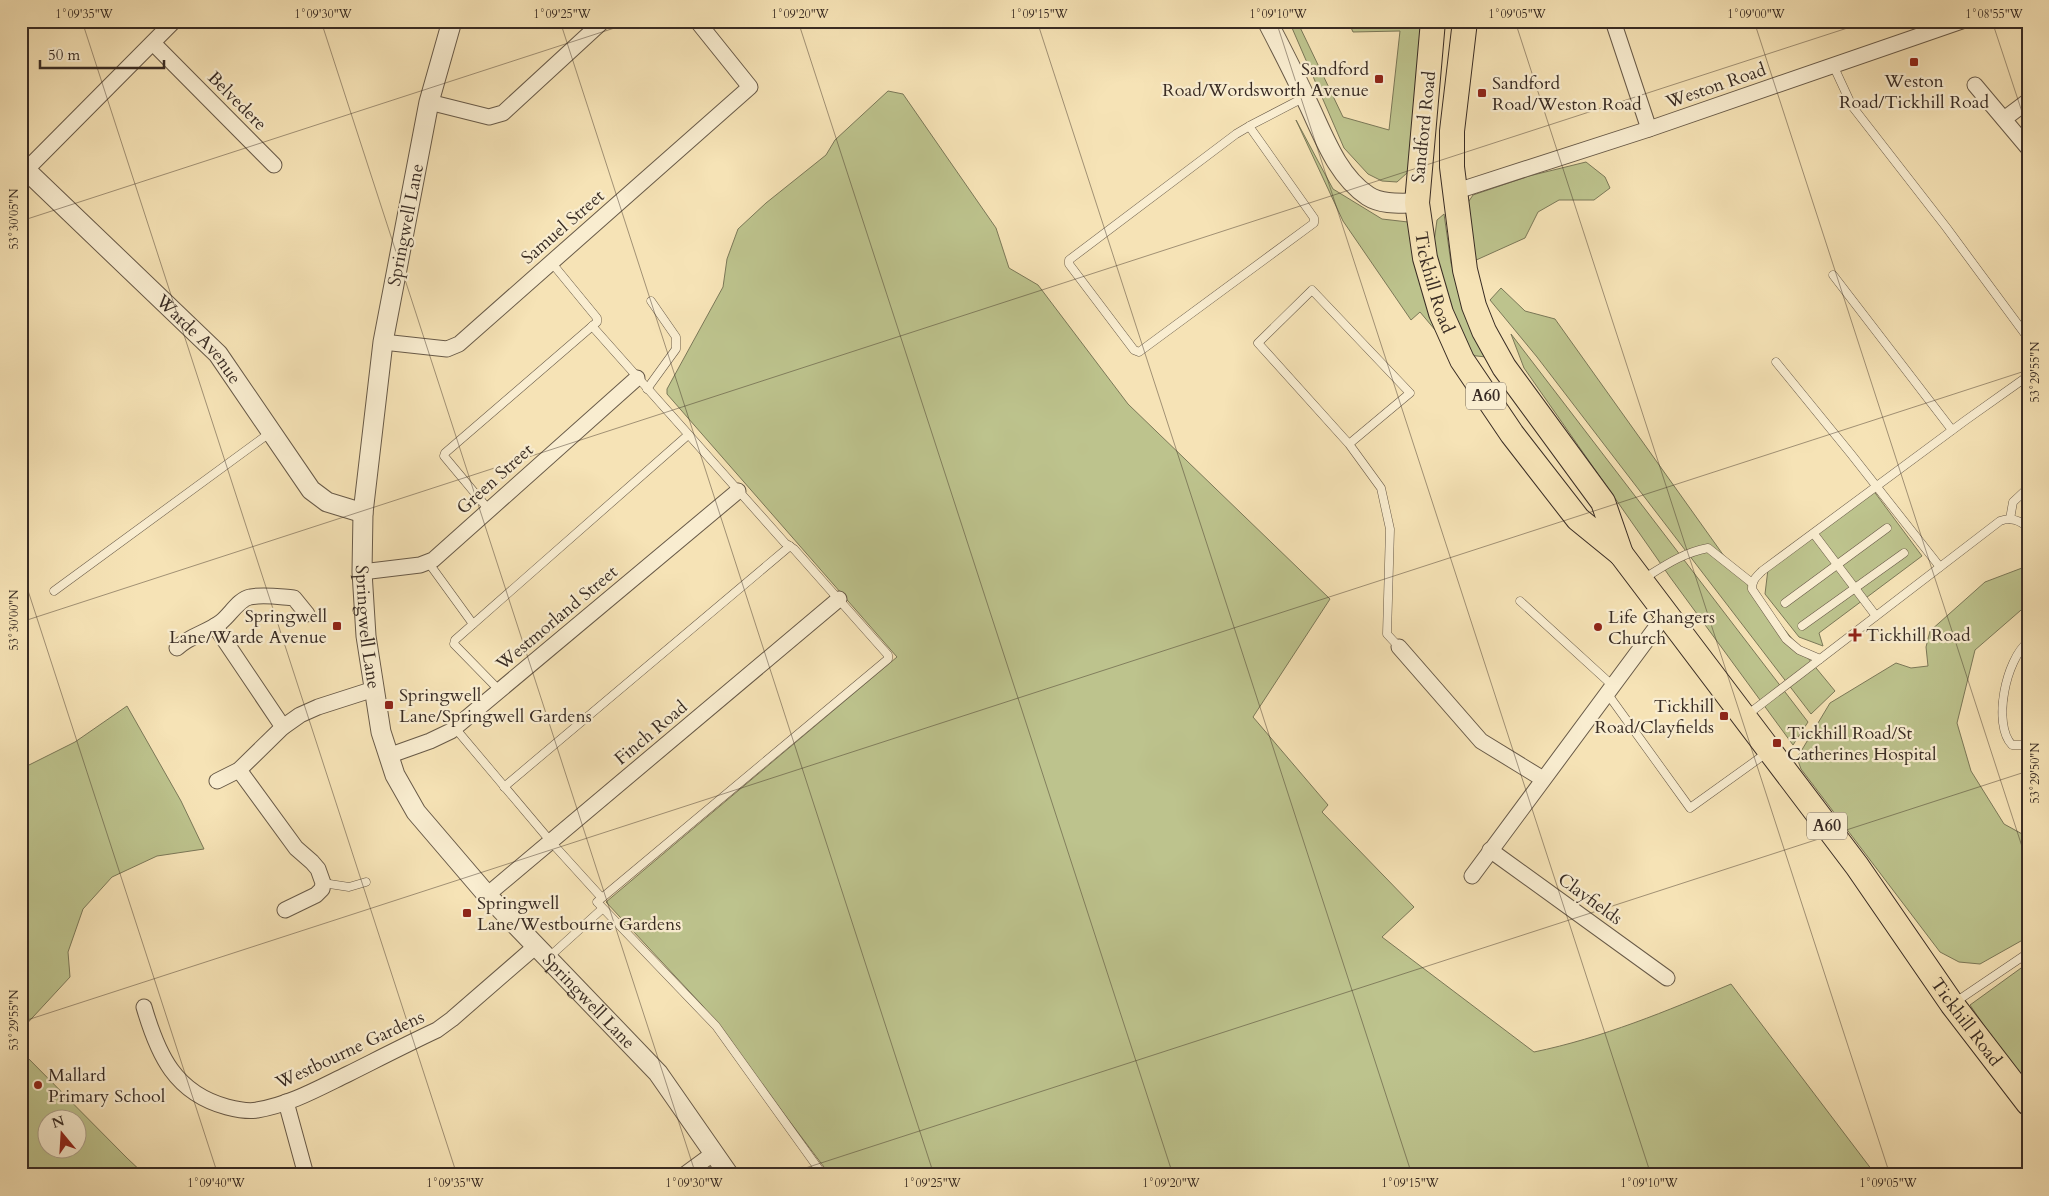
<svg xmlns="http://www.w3.org/2000/svg" width="2049" height="1196" viewBox="0 0 2049 1196" font-family="Cardo,serif">
<style>
.green{fill:#bdc38d;stroke:#7b7858;fill-rule:evenodd}
.lines{fill:none;stroke-linecap:round;stroke-linejoin:round}
.service-casing{stroke:#685a48;stroke-width:9}
.minor-casing{stroke:#685a48;stroke-width:17}
.tertiary-casing{stroke:#685a48;stroke-width:21}
.primary-casing{stroke:#392c24;stroke-width:26}
.service{stroke:#f9edd0;stroke-width:8}
.minor{stroke:#f9edd0;stroke-width:15}
.tertiary{stroke:#f9edd0;stroke-width:19}
.primary{stroke:#f6e3b6;stroke-width:24}
.ticks{fill:none;stroke:#392c24;stroke-width:1;stroke-opacity:0.45}
.poi-dot{fill:#8f2418;stroke:#f9edd0;stroke-width:2}
.labels{text-anchor:middle;dominant-baseline:central;stroke-width:4.5;stroke-linejoin:round;paint-order:stroke}
.shield{fill:#f9edd0;stroke:#736658;stroke-width:1}
.shield-label{font-size:16px;font-weight:bold;fill:#392c24}
.poi-label{font-size:18px;fill:#392c24;stroke:#f9edd0;text-anchor:start}
.street-label{font-size:18px;fill:#392c24;stroke:#f9edd0}
.neatline{fill:none;stroke:#392c24;stroke-width:2}
.ticks-label{font-size:12px;text-anchor:middle;fill:#392c24}
</style>
<rect width="100%" height="100%" fill="#f6e3b6"/>
<filter id="stains"><feTurbulence type="fractalNoise" baseFrequency=".004" numOctaves="4"/><feColorMatrix values="0 0 0 0 .2 0 0 0 0 .09 0 0 0 0 .02 0 0 0 .5 -.17"/></filter>
<radialGradient id="worn" r=".72"><stop offset=".6" stop-color="#630" stop-opacity="0"/><stop offset="1" stop-color="#630" stop-opacity=".3"/></radialGradient>
<g class="green">
<path d="M1289,21H1297L1343,117L1389,130L1400,31L1353,32L1348,21H1422L1409,167L1407,173L1397,182L1382,181L1368,174L1344,148Z"/>
<path d="M888,91L903,94L996,228L1009,268L1038,285L1128,404L1330,599L1253,717L1328,805L1322,812L1414,907L1382,937L1534,1052C1602,1038 1667,1011 1731,984L1872,1170L1866,1175H830L702,1005L606,902L897,657L667,394V389L723,287L727,259L738,229L766,203L826,155L835,140Z"/>
<path d="M1296,120L1333,189L1382,219L1408,222L1413,233L1441,337L1420,312L1411,320L1343,221Z"/>
<path d="M1586,162L1605,177L1610,188L1594,200H1559L1538,212L1525,238L1474,261L1465,207L1473,195L1529,176Z"/>
<path d="M1444,214L1451,263L1466,313L1486,357L1468,355L1439,277L1434,242L1437,220Z"/>
<path d="M1501,288L1525,311L1555,319L1724,556L1835,691L1811,714L1537,357L1490,300Z"/>
<path d="M1511,334L1808,722L1793,745L1670,577L1524,368Z"/>
<path d="M1873,490L1922,556L1819,633L1823,646L1799,637L1765,594L1768,569Z"/>
<path d="M2022,568L2028,569V604L1975,650L1957,723L1971,771L2004,824L2024,835L2028,834V937L1980,964L1959,962L1940,952L1801,769L1797,758L1830,703L1896,663L1911,668L1928,666L1926,647L1930,631L1985,582Z"/>
<path d="M127,706L181,801L204,849L157,856L112,877L83,909L68,952L70,977L21,1030V769L75,742Z"/>
<path d="M2028,963V1090L1970,1005Z"/>
<path d="M21,1051L127,1158L145,1175H21ZM78,1118V1148H48V1118Z"/>
</g>
<g class="lines">
<defs>
<g id="service">
<path d="M1833,65L1852,106L1946,227L2028,338"/>
<path d="M1249,126L1314,218V223L1139,352L1134,350L1069,264V260L1236,134L1253,124L1305,97"/>
<path d="M1833,275L1952,430"/>
<path d="M592,326L785,543L794,549L888,655V659L597,902L716,1026L823,1175"/>
<path d="M1776,362L1851,454L1940,567"/>
<path d="M647,389L676,349V337L651,301"/>
<path d="M1349,444L1410,393L1312,290L1258,343L1349,444L1381,488L1390,529L1387,634L1399,647"/>
<path d="M489,510L444,456L445,453L597,322V318L551,262"/>
<path d="M2010,519L2013,502L2028,488"/>
<path d="M1814,534L1876,616"/>
<path d="M428,562L473,624"/>
<path d="M1643,579C1664,566 1682,553 1708,548L1752,583"/>
<path d="M54,591L271,432"/>
<path d="M1520,601L1612,685"/>
<path d="M1785,603L1887,528"/>
<path d="M1802,626L1904,553"/>
<path d="M2028,642C2006,659 1992,724 2012,745H2028"/>
<path d="M1820,659L1799,650L1786,639L1752,589C1752,580 1756,577 1762,571L1966,420L2028,376"/>
<path d="M500,691L454,644L455,640L688,435"/>
<path d="M1607,693L1690,808L1768,752"/>
<path d="M1747,715L2000,521C2011,517 2020,520 2028,528"/>
<path d="M455,728L552,843L601,897"/>
<path d="M504,787L790,546"/>
<path d="M323,883L349,887L366,882"/>
<path d="M548,958L602,909"/>
<path d="M1954,1003L2028,953"/>
</g>
<g id="minor">
<path d="M1613,21L1649,129"/>
<path d="M153,43L274,165"/>
<path d="M1975,85L2028,148"/>
<path d="M429,102L489,117L503,113L603,21"/>
<path d="M2004,119L2028,101"/>
<path d="M21,175L174,21"/>
<path d="M1454,192L1649,129L1962,21"/>
<path d="M383,342L447,349L459,344L750,87L697,21"/>
<path d="M362,572L420,565L433,560L637,378"/>
<path d="M215,626L283,727"/>
<path d="M1399,647L1481,741L1543,779"/>
<path d="M177,648C190,635 207,633 221,622C230,615 239,599 250,597C264,594 280,597 294,598L307,614"/>
<path d="M388,756L430,741L451,731L738,491"/>
<path d="M239,770L296,848L312,862L318,869L323,883L322,889L316,895L285,910"/>
<path d="M217,781L239,770L283,727L300,715L318,707L374,689"/>
<path d="M1490,850L1667,978"/>
<path d="M1472,876L1666,614"/>
<path d="M487,895L839,599"/>
<path d="M144,1007C158,1055 175,1093 227,1107C235,1109 248,1112 257,1110C289,1105 319,1088 348,1074C378,1059 407,1044 437,1030L452,1019L536,946"/>
<path d="M286,1102L306,1175"/>
<path d="M684,1175L714,1153"/>
</g>
<g id="tertiary">
<path id="s1" d="M452,21L429,102L383,342L363,513L362,572L366,636L381,732L395,775L416,812L487,895L658,1073L729,1175"/>
<path d="M1267,21C1280,46 1293,71 1305,97C1322,131 1335,174 1368,196C1382,205 1401,203 1417,203"/>
<path id="s2" d="M21,167L26,170L218,354L311,490L327,502L363,513"/>
</g>
<g id="primary">
<path id="s3" d="M1433,21L1417,203L1425,258L1441,313L1462,360L1512,434L1578,519L1621,554L1857,866L1952,1004L2028,1103"/>
<path d="M1465,21L1452,131V167L1465,270L1474,306L1484,331L1504,367L1603,502L1621,554"/>
</g>
</defs>
<use href="#service" class="service-casing"/>
<use href="#minor" class="minor-casing"/>
<use href="#tertiary" class="tertiary-casing"/>
<use href="#primary" class="primary-casing"/>
<use href="#service" class="service"/>
<use href="#minor" class="minor"/>
<use href="#tertiary" class="tertiary"/>
<use href="#primary" class="primary"/>
</g>
<path class="ticks" d="M82,21L457,1175M321,21L696,1175M560,21L934,1175M798,21L1173,1175M1037,21L1412,1175M1276,21L1651,1175M1515,21L1890,1175M1754,21L2028,865M1992,21L2028,130M21,221L636,21M21,569L218,1175M21,622L1869,21M21,1022L2028,370M784,1175L2028,771M2016,1175L2028,1171"/>
<g class="poi-dot">
<rect x="1909" y="57" width="10" height="10" rx="2.5"/>
<rect x="1374" y="74" width="10" height="10" rx="2.5"/>
<rect x="1477" y="88" width="10" height="10" rx="2.5"/>
<rect x="332" y="621" width="10" height="10" rx="2.5"/>
<circle cx="1598" cy="627" r="5"/>
<path d="M1852.5 627.5h5v5h5v5h-5v5h-5v-5h-5v-5h5z"/>
<rect x="384" y="700" width="10" height="10" rx="2.5"/>
<rect x="1719" y="711" width="10" height="10" rx="2.5"/>
<rect x="1772" y="738" width="10" height="10" rx="2.5"/>
<rect x="462" y="908" width="10" height="10" rx="2.5"/>
<circle cx="38" cy="1085" r="5"/>
</g>
<g class="labels">
<g class="shield">
<rect x="1466" y="382.5" width="40" height="27" rx="4"/>
<rect x="1807" y="812.5" width="40" height="27" rx="4"/>
</g>
<g class="shield-label">
<text x="1486" y="396">A60</text>
<text x="1827" y="826">A60</text>
</g>
<g class="poi-label">
<text x="1369" y="69" text-anchor="end">Sandford<tspan x="1369" dy="21">Road/Wordsworth Avenue</tspan></text>
<text x="1914" y="81" text-anchor="middle">Weston<tspan x="1914" dy="21">Road/Tickhill Road</tspan></text>
<text x="1492" y="83">Sandford<tspan x="1492" dy="21">Road/Weston Road</tspan></text>
<text x="327" y="616" text-anchor="end">Springwell<tspan x="327" dy="21">Lane/Warde Avenue</tspan></text>
<text x="1608" y="617">Life Changers<tspan x="1608" dy="21">Church</tspan></text>
<text x="1866" y="635">Tickhill Road</text>
<text x="399" y="695">Springwell<tspan x="399" dy="21">Lane/Springwell Gardens</tspan></text>
<text x="1714" y="706" text-anchor="end">Tickhill<tspan x="1714" dy="21">Road/Clayfields</tspan></text>
<text x="1787" y="733">Tickhill Road/St<tspan x="1787" dy="21">Catherines Hospital</tspan></text>
<text x="477" y="903">Springwell<tspan x="477" dy="21">Lane/Westbourne Gardens</tspan></text>
<text x="48" y="1075">Mallard<tspan x="48" dy="21">Primary School</tspan></text>
</g>
<g class="street-label">
<text transform="translate(1716 86) rotate(-19)">Weston Road</text>
<text transform="translate(237 101) rotate(45)">Belvedere</text>
<text transform="translate(1424 127) rotate(-84)">Sandford Road</text>
<text transform="translate(406 225) rotate(-79)">Springwell Lane</text>
<text transform="translate(563 227) rotate(-41)">Samuel Street</text>
<text stroke="none"><textPath href="#s3" startOffset="264">Tickhill Road</textPath></text>
<text stroke="none"><textPath href="#s2" startOffset="248">Warde Avenue</textPath></text>
<text transform="translate(495 479) rotate(-42)">Green Street</text>
<text transform="translate(557 618) rotate(-40)">Westmorland Street</text>
<text stroke="none"><textPath href="#s1" startOffset="615">Springwell Lane</textPath></text>
<text transform="translate(651 733) rotate(-40)">Finch Road</text>
<text transform="translate(1590 899) rotate(36)">Clayfields</text>
<text stroke="none"><textPath href="#s1" startOffset="1065">Springwell Lane</textPath></text>
<text stroke="none"><textPath href="#s3" startOffset="1181">Tickhill Road</textPath></text>
<text transform="translate(350 1050) rotate(-25)">Westbourne Gardens</text>
</g>
</g>
<rect width="2049" height="1196" fill="none" stroke="#f6e3b6" stroke-width="55"/>
<g transform="translate(62 1134) rotate(342)"><circle r="24" fill="#f9edd0" stroke="#aca08b"/>
<path d="M0-4L9 19L0 12L-9 19Z" fill="#8f2418"/>
<text y="-8" font-size="14" font-weight="bold" text-anchor="middle" fill="#392c24">N</text>
</g>
<path d="M40 60v8h124v-8" fill="none" stroke="#392c24" stroke-width="2.5"/>
<text x="48" y="60" font-size="15" fill="#392c24" stroke="#f9edd0" stroke-width="4" paint-order="stroke">50 m</text>
<rect x="28" y="28" width="1994" height="1140" class="neatline"/>
<g class="ticks-label">
<text x="84" y="18">1°09'35"W</text>
<text x="323" y="18">1°09'30"W</text>
<text x="562" y="18">1°09'25"W</text>
<text x="800" y="18">1°09'20"W</text>
<text x="1039" y="18">1°09'15"W</text>
<text x="1278" y="18">1°09'10"W</text>
<text x="1517" y="18">1°09'05"W</text>
<text x="1756" y="18">1°09'00"W</text>
<text x="1994" y="18">1°08'55"W</text>
<text transform="translate(14 219) rotate(-90)" y="4">53°30'05"N</text>
<text transform="translate(2035 372) rotate(-90)" y="4">53°29'55"N</text>
<text transform="translate(14 620) rotate(-90)" y="4">53°30'00"N</text>
<text transform="translate(2035 773) rotate(-90)" y="4">53°29'50"N</text>
<text transform="translate(14 1020) rotate(-90)" y="4">53°29'55"N</text>
<text x="216" y="1187">1°09'40"W</text>
<text x="455" y="1187">1°09'35"W</text>
<text x="694" y="1187">1°09'30"W</text>
<text x="932" y="1187">1°09'25"W</text>
<text x="1171" y="1187">1°09'20"W</text>
<text x="1410" y="1187">1°09'15"W</text>
<text x="1649" y="1187">1°09'10"W</text>
<text x="1888" y="1187">1°09'05"W</text>
</g>
<rect width="100%" height="100%" filter="url(#stains)"/>
<rect width="100%" height="100%" fill="url(#worn)"/>
</svg>
